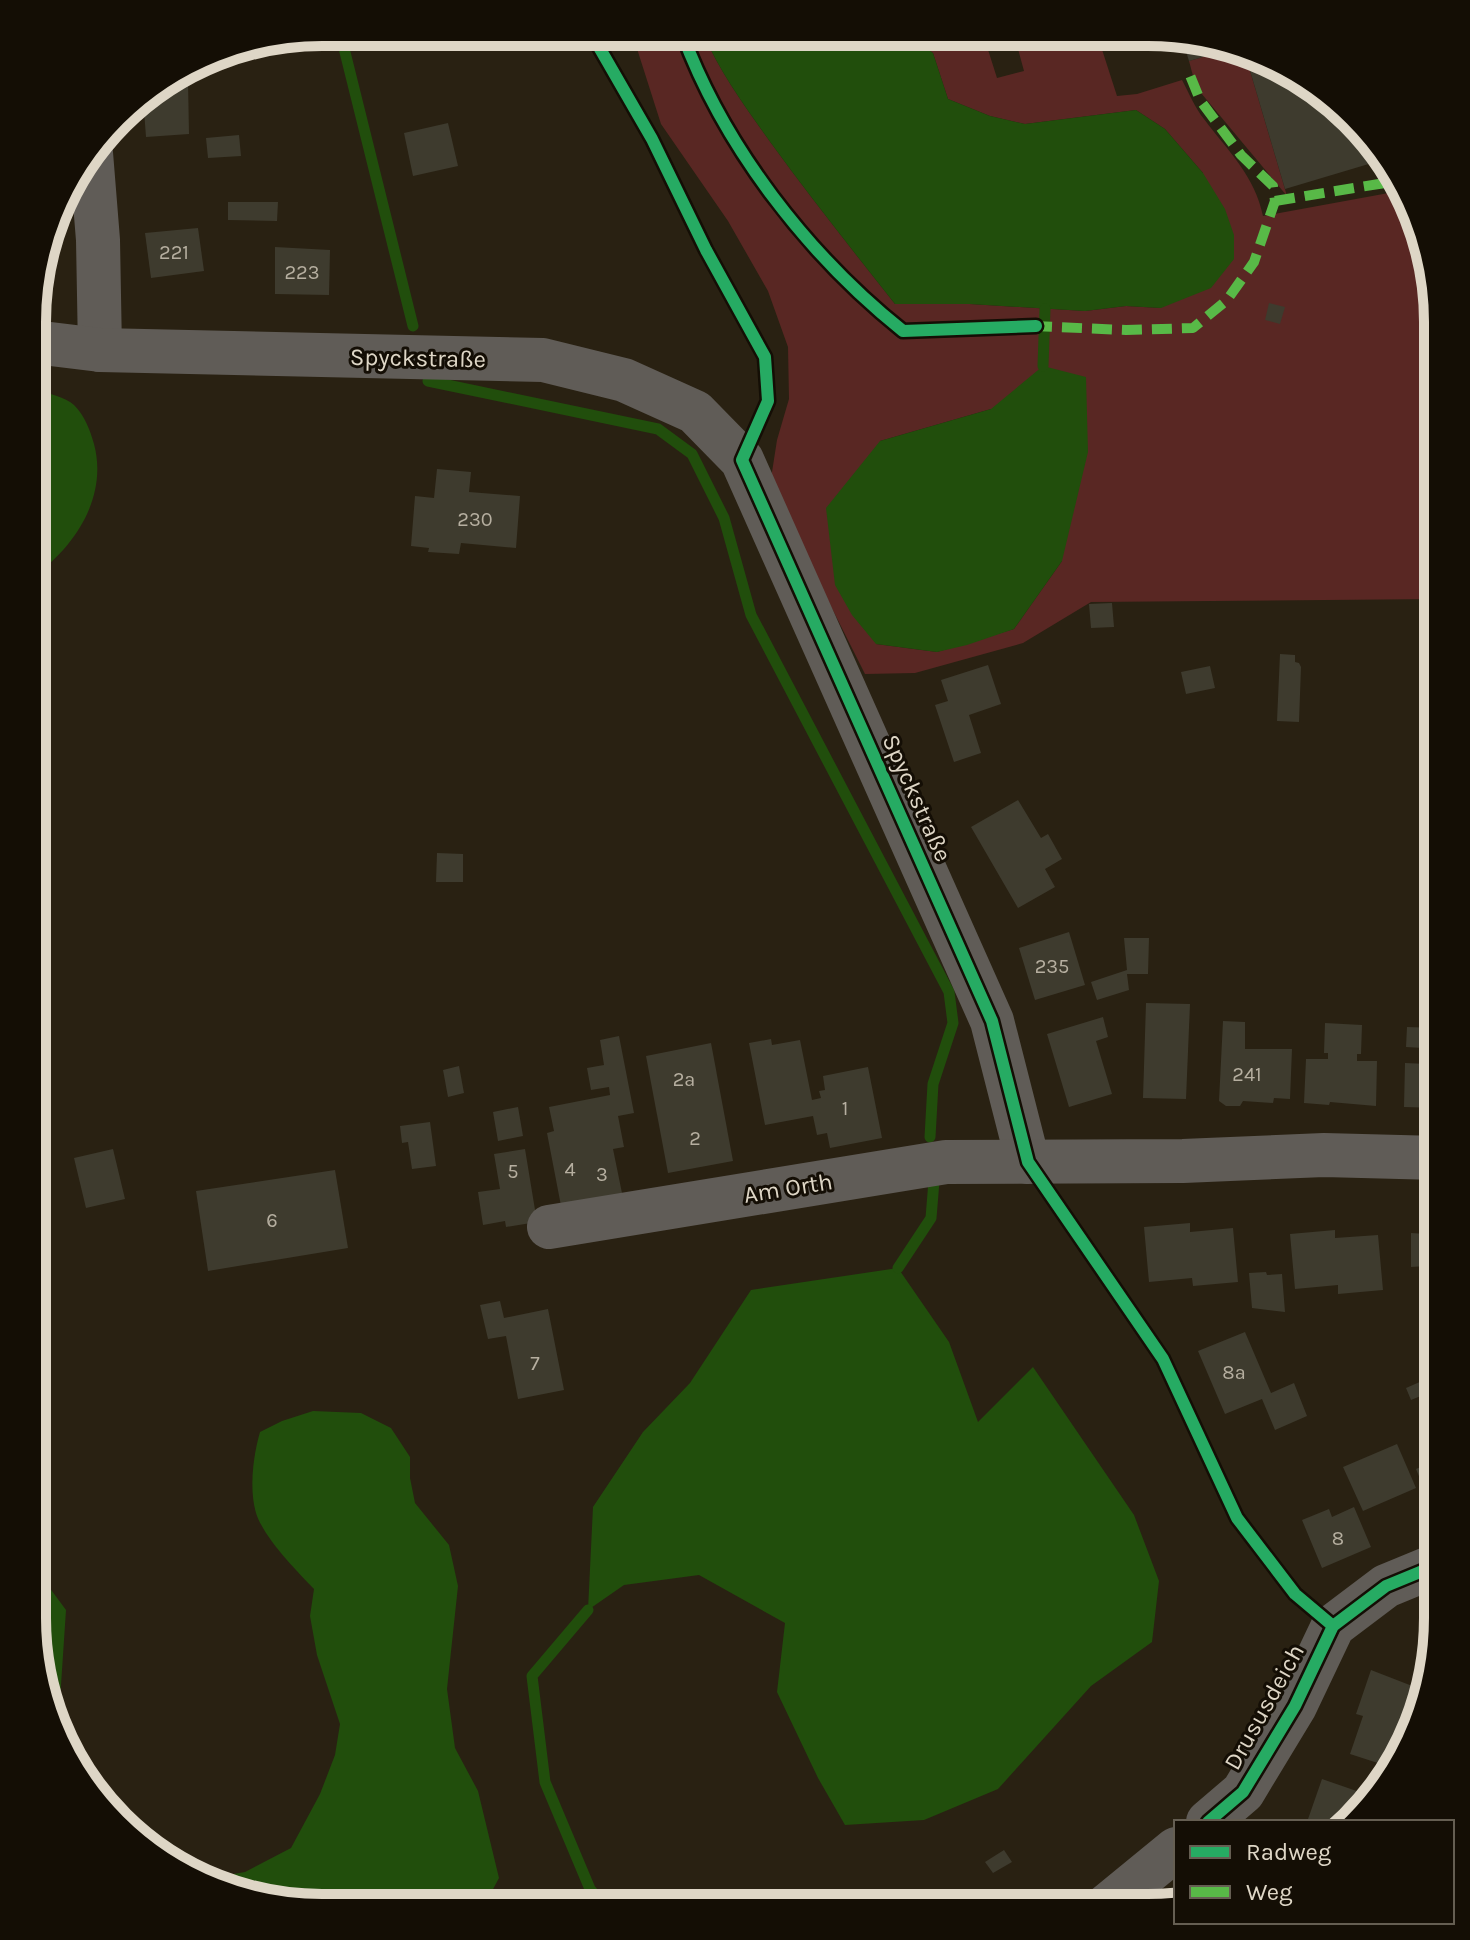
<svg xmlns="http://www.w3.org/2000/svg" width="1470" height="1940" viewBox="0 0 1470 1940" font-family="Karla,sans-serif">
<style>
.green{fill:#592723;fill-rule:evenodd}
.water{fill:#214e0c}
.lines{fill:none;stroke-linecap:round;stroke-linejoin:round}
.stream{stroke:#214e0c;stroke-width:11}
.building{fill:#3e3b2e}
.path{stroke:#656059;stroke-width:5;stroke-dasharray:6 6;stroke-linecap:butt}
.minor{stroke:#605c57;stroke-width:44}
.quiet{stroke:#58b947;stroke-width:10;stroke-dasharray:20 10;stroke-linecap:butt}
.cycleway-casing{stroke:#140e05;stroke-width:17}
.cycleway{stroke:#26ab63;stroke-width:12}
.labels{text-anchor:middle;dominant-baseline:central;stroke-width:6;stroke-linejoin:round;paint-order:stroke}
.number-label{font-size:20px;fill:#b6afa0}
.street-label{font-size:24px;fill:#ded6c6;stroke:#140e05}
.rim{fill:none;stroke:#ded6c6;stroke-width:10}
</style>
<rect width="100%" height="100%" fill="#292112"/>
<g class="green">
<path d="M632,33H703C720,73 746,108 771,143C811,198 853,251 895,304H970L1085,311L1126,306L1161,308L1203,173L1165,129L1136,110L1025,124L990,116L948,99L933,53L908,34H983L997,78L1024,71L1018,49L1073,34H1097L1117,96L1137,94L1182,80C1189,93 1195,108 1204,119C1228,151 1255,176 1263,216L1405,190L1408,193L1438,321V599L1091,602L1023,643L915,673L865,674L770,485L777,440L789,399L788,347L768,291L728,221L661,124ZM991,409L1062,561L1014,629L937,652L876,644L880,441Z"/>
<path d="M1227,50L1246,57L1287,196L1196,87L1189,61Z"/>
</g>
<g class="water">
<path d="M703,33L908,34L933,53L948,99L990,116L1025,124L1136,110L1165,129L1203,173L1225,209L1234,235V259L1211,288L1161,308L1126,306L1085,311L970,304H895C853,251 811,198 771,143C746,108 720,73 703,33Z"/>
<path d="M1043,366L1086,377L1088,452L1062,561L1014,629L967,645L937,652L876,644L852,615L835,585L826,508L880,441L991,409Z"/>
<path d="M34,389C46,393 66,397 74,405C85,416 90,430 94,444C108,496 76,546 34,576Z"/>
<path d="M898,1268L949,1342L978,1422L1033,1367L1134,1515L1159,1581L1152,1642L1091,1686L998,1789L924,1820L845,1825L818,1778L777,1692L785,1623L699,1575L624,1585L588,1610L593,1507L643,1432L690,1383L751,1290Z"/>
<path d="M313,1411L361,1413L391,1428L410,1457V1478L415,1503L449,1545L458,1586L447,1689L455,1748L478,1791L499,1878L484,1906H284L210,1878L245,1872L291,1848L320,1794L335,1755L340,1724L317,1655L310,1616L314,1589C296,1570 264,1538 256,1513C249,1489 253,1456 260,1432L282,1421Z"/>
<path d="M32,1564L66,1610L59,1715L74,1761L62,1747L32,1619Z"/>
</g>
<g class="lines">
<g class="stream">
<path d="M340,32L413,326"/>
<path d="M1043,366L1045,309"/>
<path d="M428,381L658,429L692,454L724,518L751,615L949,992L953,1023L933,1084L930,1137"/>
<path d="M898,1268L931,1218L934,1181"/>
<path d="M588,1610L532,1676L545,1782L590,1889L604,1906"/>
</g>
</g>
<g class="building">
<path d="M1181,35H1187L1227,50L1189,61Z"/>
<path d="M1246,57L1310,81L1367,147L1372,163L1285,189Z"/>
<path d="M188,81L189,134L146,137L143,97L168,82Z"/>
<path d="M448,123L458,166L413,176L404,133Z"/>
<path d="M239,135L241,156L208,158L206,138Z"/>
<path d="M228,202H278L277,221L228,220Z"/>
<path d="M198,228L204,271L151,278L145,233Z"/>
<path d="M275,247L330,250L329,295L275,294Z"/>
<path d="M1269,303L1285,307L1280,324L1265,320Z"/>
<path d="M437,469L471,472L469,492L520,496L516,548L461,543L459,554L428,552L429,548L411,546L415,496L434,498Z"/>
<path d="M1112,603L1114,627L1091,628L1089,604Z"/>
<path d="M1280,654L1295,655V662L1299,663L1301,667L1299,722L1277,721Z"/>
<path d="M988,665L1001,704L969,715L981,753L954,762L935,705L948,701L941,680Z"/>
<path d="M1210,666L1215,688L1186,694L1181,672Z"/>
<path d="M1018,800L1041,838L1048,834L1062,859L1045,869L1055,887L1018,908L971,827Z"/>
<path d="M437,853L463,854V882H436Z"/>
<path d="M1069,932L1085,985L1035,1000L1019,948Z"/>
<path d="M1124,938H1149L1148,974H1127L1129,990L1097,1000L1091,982L1127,970Z"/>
<path d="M1427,969H1438V1011H1426Z"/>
<path d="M1146,1003L1190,1004L1186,1099L1143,1098Z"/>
<path d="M1103,1017L1108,1037L1096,1041L1112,1094L1069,1107L1047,1034Z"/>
<path d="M1223,1021L1245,1022V1049H1292L1290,1099L1274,1098L1273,1103L1243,1101L1240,1106H1226L1219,1101Z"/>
<path d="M1325,1023L1362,1025L1361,1054H1357V1061H1377L1376,1106L1330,1102L1329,1105L1304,1103L1306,1059H1328V1053H1324Z"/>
<path d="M1407,1027L1438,1028V1108L1404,1107L1405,1063L1428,1064V1057H1423V1048L1406,1047Z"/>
<path d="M619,1036L634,1113L618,1116L624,1147L613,1149L623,1198L562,1211L547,1133L554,1131L549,1107L610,1095L609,1087L591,1090L587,1068L604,1065L600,1040Z"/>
<path d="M771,1039L772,1045L800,1040L812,1100L821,1098L819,1091L825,1090L823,1076L868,1067L882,1138L830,1148L827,1133L817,1135L813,1116L765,1125L749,1043Z"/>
<path d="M711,1043L733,1161L668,1173L646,1056Z"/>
<path d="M459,1066L464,1093L448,1097L443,1070Z"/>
<path d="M518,1107L523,1136L498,1141L493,1112Z"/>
<path d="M430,1122L436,1166L412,1169L408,1142L402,1143L400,1126Z"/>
<path d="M113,1149L125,1199L86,1208L74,1158Z"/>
<path d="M525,1149L537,1222L506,1227L505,1221L483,1225L478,1192L500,1189L494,1154Z"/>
<path d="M335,1170L348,1248L208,1271L196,1191Z"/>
<path d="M1190,1223V1232L1233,1228L1238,1282L1193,1286L1192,1278L1149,1282L1144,1227Z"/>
<path d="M1335,1230V1238L1378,1235L1383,1290L1338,1294V1285L1295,1289L1290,1234Z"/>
<path d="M1411,1233L1427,1234V1266L1411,1267Z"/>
<path d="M1266,1272L1267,1275L1282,1274L1285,1312L1252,1308L1249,1273Z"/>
<path d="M500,1301L504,1318L548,1309L564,1390L518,1399L506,1336L488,1339L480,1305Z"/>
<path d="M1245,1332L1271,1393L1294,1383L1307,1416L1275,1430L1262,1399L1225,1414L1198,1351Z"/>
<path d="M1422,1381L1428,1393L1411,1400L1406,1388Z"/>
<path d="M1397,1444L1416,1488L1363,1511L1343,1467Z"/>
<path d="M1437,1460V1520L1416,1469Z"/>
<path d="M1354,1507L1371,1547L1322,1568L1302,1520L1329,1509L1332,1517Z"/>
<path d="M1371,1670L1420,1689L1406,1730L1400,1728L1395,1743L1401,1745L1394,1765L1389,1763L1387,1766L1350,1754L1363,1716L1356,1714Z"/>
<path d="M1322,1779L1371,1796L1341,1822H1307Z"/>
<path d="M1004,1850L1012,1862L993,1873L985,1862Z"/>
</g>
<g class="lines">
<path class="path" d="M1014,41L1042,34"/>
<g class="minor">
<path d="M91,153L98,240L100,350"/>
<path d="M34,342L100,350L543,360L624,380L695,412L742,460L992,1021L1028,1162"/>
<path d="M549,1227L946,1162L1183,1161L1324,1155L1438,1158"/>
<path d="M1208,1822L1243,1792L1295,1706L1333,1626L1386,1586L1437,1565"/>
<path d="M1104,1908L1176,1849"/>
</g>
<g class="quiet">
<path d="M1275,201L1397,181"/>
<path d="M1032,326L1126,330L1193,328L1227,300L1254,262L1275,201L1273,186L1241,155L1200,100L1189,73"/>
</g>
<defs>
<g id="cycleway">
<path d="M596,33L599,47L652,139L706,250L765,357L768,401L742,460L992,1021L1028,1162L1163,1359L1237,1518L1295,1594L1333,1626"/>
<path d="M682,33C724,147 808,255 903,331L1036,326"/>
<path d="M1208,1822L1243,1792L1295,1706L1333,1626L1386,1586L1437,1565"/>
</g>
</defs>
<use href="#cycleway" class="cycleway-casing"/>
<use href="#cycleway" class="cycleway"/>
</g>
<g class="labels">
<g class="number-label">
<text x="174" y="252">221</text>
<text x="302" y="272">223</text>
<text x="475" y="519">230</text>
<text x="1052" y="966">235</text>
<text x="1247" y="1074">241</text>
<text x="684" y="1079">2a</text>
<text x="845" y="1108">1</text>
<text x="695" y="1138">2</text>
<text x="570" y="1169">4</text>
<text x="513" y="1171">5</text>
<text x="602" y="1174">3</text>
<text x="272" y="1220">6</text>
<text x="535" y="1363">7</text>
<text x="1234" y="1372">8a</text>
<text x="1338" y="1538">8</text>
</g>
<g class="street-label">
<text transform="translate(418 358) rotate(1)">Spyckstraße</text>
<text transform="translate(917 798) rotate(66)">Spyckstraße</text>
<text transform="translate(788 1188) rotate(-9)">Am Orth</text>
<text transform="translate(1264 1707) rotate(-61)">Drususdeich</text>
</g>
</g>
<path d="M0 0H1470V1940H0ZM322 46H1148A276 276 0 0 1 1424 322V1618A276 276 0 0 1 1148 1894H322A276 276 0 0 1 46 1618V322A276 276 0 0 1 322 46Z" fill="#140e05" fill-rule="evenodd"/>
<path class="rim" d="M322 46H1148A276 276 0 0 1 1424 322V1618A276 276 0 0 1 1148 1894H322A276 276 0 0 1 46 1618V322A276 276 0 0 1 322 46Z"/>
<rect x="1174" y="1820" width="280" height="104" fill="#140e05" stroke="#655e52" stroke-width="2"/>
<rect x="1190" y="1846" width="40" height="12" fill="#26ab63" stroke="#655e52" stroke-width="2"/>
<text x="1246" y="1860" font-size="24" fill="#ded6c6">Radweg</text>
<rect x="1190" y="1886" width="40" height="12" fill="#58b947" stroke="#655e52" stroke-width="2"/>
<text x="1246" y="1900" font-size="24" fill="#ded6c6">Weg</text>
</svg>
